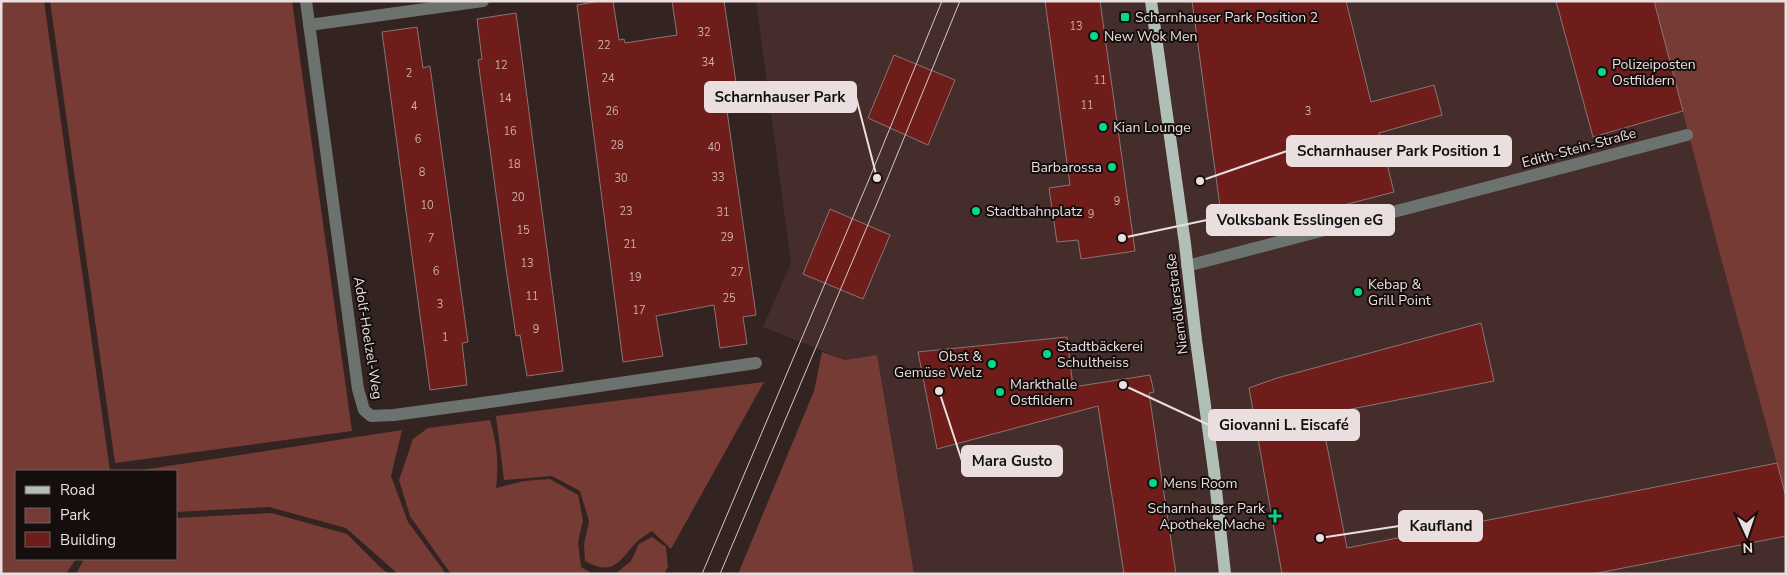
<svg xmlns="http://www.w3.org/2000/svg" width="1787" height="575" viewBox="0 0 1787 575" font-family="'Nunito Sans',sans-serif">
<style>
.built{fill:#442d2b}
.green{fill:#773b36}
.building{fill:#6f1d1b;stroke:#897573}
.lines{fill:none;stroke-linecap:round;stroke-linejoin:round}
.minor{stroke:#6c736f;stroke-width:12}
.major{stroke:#b1c0b7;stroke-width:12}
.tram{stroke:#d5c9c8;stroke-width:1}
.poi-dot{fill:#02d98b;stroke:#150e0d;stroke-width:2}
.labels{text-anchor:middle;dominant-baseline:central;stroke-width:4;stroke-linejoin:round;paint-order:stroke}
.number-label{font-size:11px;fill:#cbaead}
.poi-label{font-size:14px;fill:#eadfde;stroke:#150e0d;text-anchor:start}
.street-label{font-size:14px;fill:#eadfde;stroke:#150e0d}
.leader{fill:none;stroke:#eadfde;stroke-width:2}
.callout-dot{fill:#eadfde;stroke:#150e0d;stroke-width:2}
.callout{fill:#eadfde;stroke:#eadfde;stroke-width:2}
.callout-label{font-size:15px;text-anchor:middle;font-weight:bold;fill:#111}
</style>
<rect width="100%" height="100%" fill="#332321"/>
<path class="built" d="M756,1H1654L1786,497V574H897L861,359L845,360L763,327L791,263Z"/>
<g class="green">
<path d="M1,1H44L110,471H16V559H76L66,574H1Z"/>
<path d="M50,1H292L352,431L115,463Z"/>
<path d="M1654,1H1786V497L1721,258Z"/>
<path d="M822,352L845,360L877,355L914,574H738L814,391Z"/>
<path d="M764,382L671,549L652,531C645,536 637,540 633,546C617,565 611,575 585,561L584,544L589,521L580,491L552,476L504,480L496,416Z"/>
<path d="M490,420C497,444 499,463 496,488L524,481L550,479L578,495L583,520L578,542L581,567L593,574H451L410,516L399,480L413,439L428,428Z"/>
<path d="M402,430L391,476L408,522L444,571V574H398L346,528L269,507L176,512V471H135Z"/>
<path d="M271,513L347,534L380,567L389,574H76L84,559H176L177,518Z"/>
<path d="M652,537L666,547L668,567L664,574H615L631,561L639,544Z"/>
</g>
<g class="building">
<path d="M600,1H613L619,40L624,39L625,43L677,35L672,1H724L739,103L726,104L756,315L743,317L747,344L720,348L714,305L656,316L663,356L623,362L577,5Z"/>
<path d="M1045,1H1100L1135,251L1081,259L1078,240L1057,242L1049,188L1070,185Z"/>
<path d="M1192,1H1346L1371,102L1434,85L1442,115L1379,133L1394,192L1224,236Z"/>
<path d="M1556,1H1654L1683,111L1593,137Z"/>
<path d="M516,13L563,371L527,376L520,335L516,336L506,268L478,60L482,59L477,19Z"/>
<path d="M417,27L423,68L430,66L468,342L462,343L467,385L430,390L382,32Z"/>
<path d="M894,55L955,80L928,145L868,118Z"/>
<path d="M830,209L890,235L863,299L803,274Z"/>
<path d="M1481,323L1494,381L1321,415L1347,548L1777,463L1786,497V536L1593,574H1282L1249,388L1277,378Z"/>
<path d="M1067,337L1073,387L1150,375L1154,392L1149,393L1176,574H1124L1098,406L937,449L918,352Z"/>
</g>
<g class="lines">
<g class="minor">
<path d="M306,1L358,389L364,410L371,416L394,415L497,401L756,363"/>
<path d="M309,25L483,1"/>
<path d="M1187,266L1687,135"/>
</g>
<path class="major" d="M1151,1L1185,244L1196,340L1214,471L1225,574"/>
<g class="tram">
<path d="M702,574L870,177L942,1"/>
<path d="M720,574L886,182L960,1"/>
</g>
</g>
<g class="poi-dot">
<rect x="1120" y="12" width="10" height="10" rx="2.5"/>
<circle cx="1094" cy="36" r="5"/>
<circle cx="1602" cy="72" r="5"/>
<circle cx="1103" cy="127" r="5"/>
<circle cx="1112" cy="167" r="5"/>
<circle cx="976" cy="211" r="5"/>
<circle cx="1358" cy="292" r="5"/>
<circle cx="1047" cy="354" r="5"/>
<circle cx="992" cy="364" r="5"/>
<circle cx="1000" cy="392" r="5"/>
<circle cx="1153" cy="483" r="5"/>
<path d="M1272.5 508.5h5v5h5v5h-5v5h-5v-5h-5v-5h5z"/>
</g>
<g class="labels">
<g class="number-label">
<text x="1076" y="26">13</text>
<text x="704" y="32">32</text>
<text x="604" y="45">22</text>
<text x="708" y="62">34</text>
<text x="501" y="65">12</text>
<text x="409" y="73">2</text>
<text x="608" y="78">24</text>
<text x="1100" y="80">11</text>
<text x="505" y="98">14</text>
<text x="1087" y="105">11</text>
<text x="414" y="106">4</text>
<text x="612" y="111">26</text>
<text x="1308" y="111">3</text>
<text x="510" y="131">16</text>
<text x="418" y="139">6</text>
<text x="617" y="145">28</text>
<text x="714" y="147">40</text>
<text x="514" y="164">18</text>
<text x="422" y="172">8</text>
<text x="718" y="177">33</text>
<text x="621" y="178">30</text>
<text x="518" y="197">20</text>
<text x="1117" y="201">9</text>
<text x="427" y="205">10</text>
<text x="626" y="211">23</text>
<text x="723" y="212">31</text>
<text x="1091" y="214">9</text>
<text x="523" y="230">15</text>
<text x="727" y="237">29</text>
<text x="431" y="238">7</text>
<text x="630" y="244">21</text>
<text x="527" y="263">13</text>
<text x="436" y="271">6</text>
<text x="737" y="272">27</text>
<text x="635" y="277">19</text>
<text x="532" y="296">11</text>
<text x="729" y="298">25</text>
<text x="440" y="304">3</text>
<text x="639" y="310">17</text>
<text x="536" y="329">9</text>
<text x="445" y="337">1</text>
</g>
<g class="poi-label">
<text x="1135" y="17">Scharnhauser Park Position 2</text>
<text x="1104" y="36">New Wok Men</text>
<text x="1612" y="64">Polizeiposten<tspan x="1612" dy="16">Ostfildern</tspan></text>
<text x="1113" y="127">Kian Lounge</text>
<text x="1102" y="167" text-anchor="end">Barbarossa</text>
<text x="986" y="211">Stadtbahnplatz</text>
<text x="1368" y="284">Kebap &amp;<tspan x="1368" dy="16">Grill Point</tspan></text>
<text x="1057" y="346">Stadtbäckerei<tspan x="1057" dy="16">Schultheiss</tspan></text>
<text x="982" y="356" text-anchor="end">Obst &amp;<tspan x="982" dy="16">Gemüse Welz</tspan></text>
<text x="1010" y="384">Markthalle<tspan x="1010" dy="16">Ostfildern</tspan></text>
<text x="1163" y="483">Mens Room</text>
<text x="1265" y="508" text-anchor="end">Scharnhauser Park<tspan x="1265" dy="16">Apotheke Mache</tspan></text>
</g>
<g class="street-label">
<text transform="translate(1579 148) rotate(-15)">Edith-Stein-Straße</text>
<text transform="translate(1177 304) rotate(-97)">Niemöllerstraße</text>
<text transform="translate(368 338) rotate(81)">Adolf-Hoelzel-Weg</text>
</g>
</g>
<path class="leader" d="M877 178L856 97M1200 181L1287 151M1122 238L1207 220M1123 385L1209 425M939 391L962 461M1320 538L1399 526"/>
<g class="callout-dot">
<circle cx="877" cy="178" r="5"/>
<circle cx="1200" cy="181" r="5"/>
<circle cx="1122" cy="238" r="5"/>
<circle cx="1123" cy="385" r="5"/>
<circle cx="939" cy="391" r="5"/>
<circle cx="1320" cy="538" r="5"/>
</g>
<g class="callout">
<rect x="705" y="82" width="151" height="30" rx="5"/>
<rect x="1287" y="136" width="224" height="30" rx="5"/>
<rect x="1207" y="205" width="187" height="30" rx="5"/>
<rect x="1209" y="410" width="150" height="30" rx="5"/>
<rect x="962" y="446" width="100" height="30" rx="5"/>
<rect x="1399" y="511" width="83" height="30" rx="5"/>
</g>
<g class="callout-label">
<text x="780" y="102">Scharnhauser Park</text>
<text x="1399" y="156">Scharnhauser Park Position 1</text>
<text x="1300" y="225">Volksbank Esslingen eG</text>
<text x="1284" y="430">Giovanni L. Eiscafé</text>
<text x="1012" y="466">Mara Gusto</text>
<text x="1441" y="531">Kaufland</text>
</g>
<rect width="1787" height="575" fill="none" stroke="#eadfde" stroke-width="5"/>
<rect x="15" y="470" width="162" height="90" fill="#150e0d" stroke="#6a6261"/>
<rect x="25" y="486" width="25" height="8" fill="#b1c0b7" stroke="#6a6261"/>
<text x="60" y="495" font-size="15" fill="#eadfde">Road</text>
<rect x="25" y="508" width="25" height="15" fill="#773b36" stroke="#6a6261"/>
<text x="60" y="520" font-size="15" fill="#eadfde">Park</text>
<rect x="25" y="532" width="25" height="15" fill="#6f1d1b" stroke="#6a6261"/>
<text x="60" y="545" font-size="15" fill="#eadfde">Building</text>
<g transform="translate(1747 535) rotate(177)" stroke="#150e0d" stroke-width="4" paint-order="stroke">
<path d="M0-4L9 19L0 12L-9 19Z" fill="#eadfde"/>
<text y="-8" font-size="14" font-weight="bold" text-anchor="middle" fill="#eadfde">N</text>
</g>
</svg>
